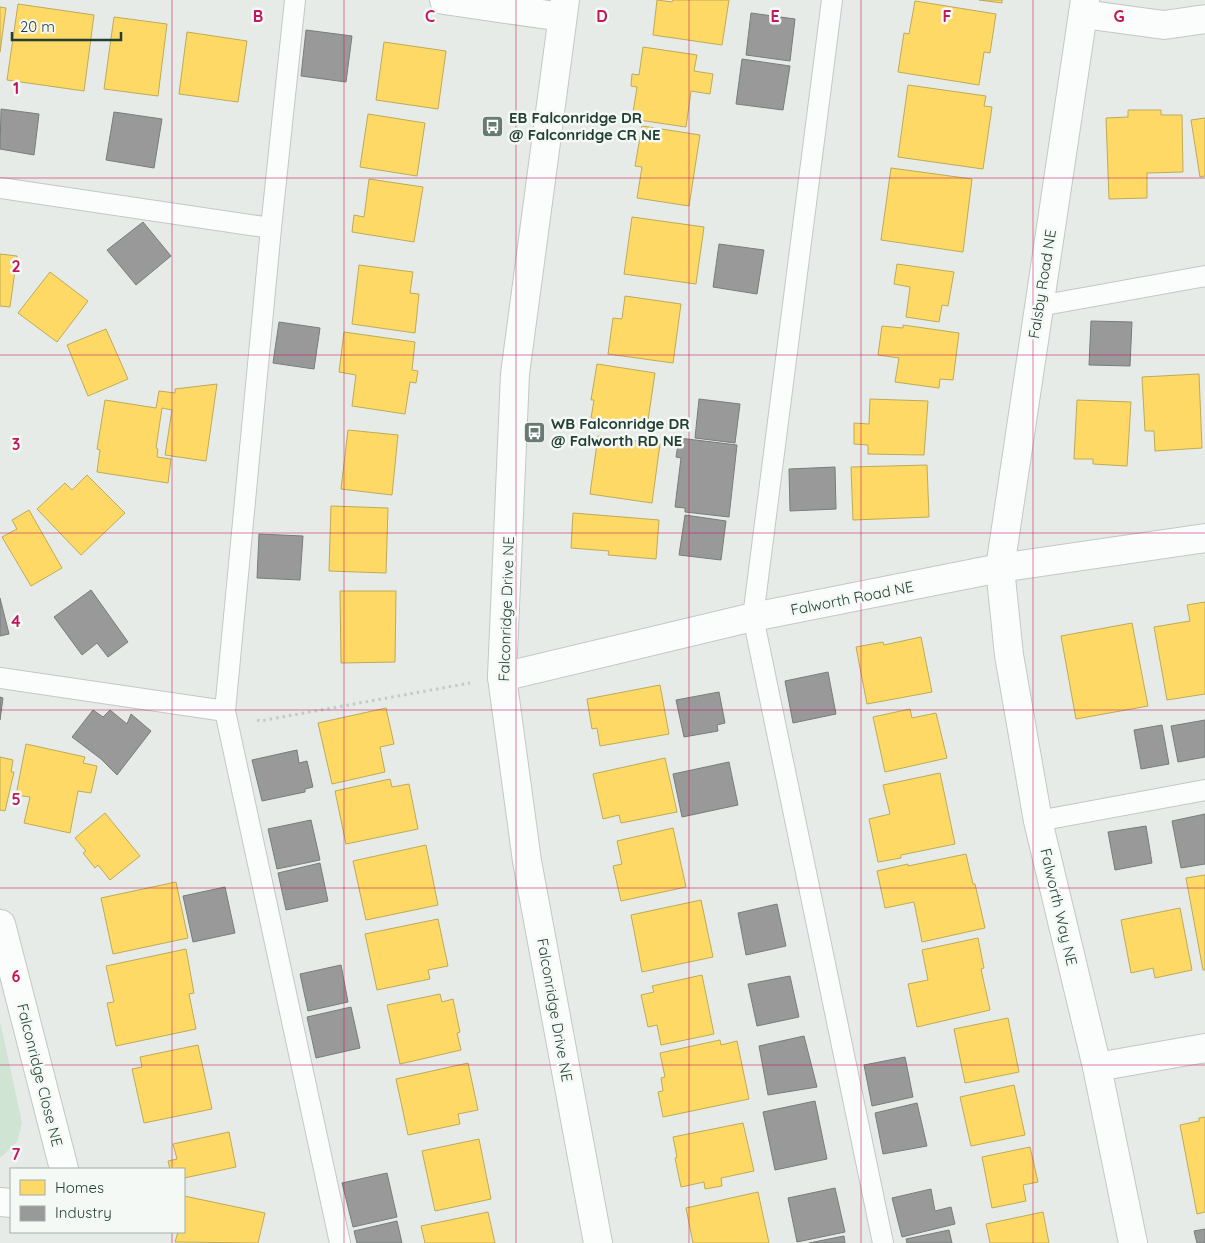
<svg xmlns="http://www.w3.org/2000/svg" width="1205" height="1243" viewBox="0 0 1205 1243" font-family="Quicksand,sans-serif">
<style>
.green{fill:#cfe4d3}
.homes{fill:#ffd966;stroke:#bdab57}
.industry{fill:#999;stroke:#767e7b}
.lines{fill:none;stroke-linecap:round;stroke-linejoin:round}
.service-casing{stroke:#c3c8c5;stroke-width:22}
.minor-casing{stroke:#c3c8c5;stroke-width:30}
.tertiary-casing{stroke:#c3c8c5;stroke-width:30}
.path{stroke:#c2cbc6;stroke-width:3;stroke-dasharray:2.5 4;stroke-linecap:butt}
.service{stroke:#fbfcfc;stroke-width:20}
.minor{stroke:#fbfcfc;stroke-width:28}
.tertiary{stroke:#fbfcfc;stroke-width:28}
.grid{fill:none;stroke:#c2185b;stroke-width:1;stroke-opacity:0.55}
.labels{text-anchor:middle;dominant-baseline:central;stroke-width:5;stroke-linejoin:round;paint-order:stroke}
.poi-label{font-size:15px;font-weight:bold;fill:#233f34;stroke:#f4f9f6;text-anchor:start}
.street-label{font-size:15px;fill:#233f34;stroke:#f4f9f6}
.grid-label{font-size:16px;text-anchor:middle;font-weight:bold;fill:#c2185b;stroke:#f4f9f6;stroke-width:5;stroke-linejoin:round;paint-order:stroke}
</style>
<rect width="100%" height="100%" fill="#e6ebe8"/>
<path class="green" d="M0,1021L22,1123L17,1142L0,1158Z"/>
<g class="homes">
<path d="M657,0L672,2L673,0H729L722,45L653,35Z"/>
<path d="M979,0H1002V3Z"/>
<path d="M915,1L996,14L990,53L984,52L979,85L898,72L904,33L909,34Z"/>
<path d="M18,4L94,15L84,91L7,80Z"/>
<path d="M0,7L6,8L0,52Z"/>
<path d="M114,17L167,24L158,96L104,89Z"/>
<path d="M187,32L247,41L238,102L179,94Z"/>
<path d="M384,42L446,51L438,109L376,100Z"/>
<path d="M643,47L697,55L694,71L713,74L710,94L691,91L686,127L632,119L637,87L631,86L632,74L639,75Z"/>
<path d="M908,85L986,96L984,106L992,107L983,169L898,157Z"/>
<path d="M1128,110H1161V115H1182L1183,172L1147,173V198L1109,199L1106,118L1128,117Z"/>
<path d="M368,114L425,123L417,176L360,167Z"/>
<path d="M1205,118V176L1200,177L1191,120Z"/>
<path d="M642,126L700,135L689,206L637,198L642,167L635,166Z"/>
<path d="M891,168L972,179L963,252L881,240Z"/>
<path d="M369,179L423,187L414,242L352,232L354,215L364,217Z"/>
<path d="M632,217L704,227L696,284L624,274Z"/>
<path d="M0,254L17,256L10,307L0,306Z"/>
<path d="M897,264L954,272L948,306L942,305L939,322L906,317L910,287L894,284Z"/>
<path d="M359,265L413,272L410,293L419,294L415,333L352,324Z"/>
<path d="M50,272L88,301L57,342L18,313Z"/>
<path d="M625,296L681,304L673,363L608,354L613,318L622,319Z"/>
<path d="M903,325L959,333L953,380L940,379L939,388L895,382L899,358L878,355L882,326L903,328Z"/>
<path d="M106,329L128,379L88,396L67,345Z"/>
<path d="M344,332L415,342L412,370L418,371L416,383L410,382L405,414L352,406L356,375L339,372Z"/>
<path d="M597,364L655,373L647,427L591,418L594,400H591Z"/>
<path d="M1199,374L1202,448L1155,451L1154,431H1145L1142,377Z"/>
<path d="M217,384L206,461L165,455L172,410L162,408L156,448L158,449L157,457L171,459L168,483L97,472L100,450L97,449L105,400L156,408L159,391L175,393V389Z"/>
<path d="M870,399L928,401L924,455L868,454V445L854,444V423L869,424Z"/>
<path d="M1077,400L1131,402L1127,466L1093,464V459H1074Z"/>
<path d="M348,430L398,435L392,495L341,489Z"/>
<path d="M598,436L660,444L652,503L590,494Z"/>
<path d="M927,465L929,517L853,520L851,467Z"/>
<path d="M87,475L125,513L81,555L37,509L65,483L72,490Z"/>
<path d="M331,506L388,508L386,573L329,571Z"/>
<path d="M29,510L62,568L31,586L2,537L17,529L12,520Z"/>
<path d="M573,513L659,520L656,559L608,555L609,551L571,548Z"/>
<path d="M340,591H396L395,662L341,663Z"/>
<path d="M1205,602V694L1167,700L1154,627L1190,621L1187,605Z"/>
<path d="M1132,623L1148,706L1076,719L1061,636Z"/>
<path d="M921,637L932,692L867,704L856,647L883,642L884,645Z"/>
<path d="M660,685L669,734L600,746L597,728L592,729L587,699Z"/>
<path d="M386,708L394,744L380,747L385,772L332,784L318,723Z"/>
<path d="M910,709L912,718L936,713L947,758L885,772L873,717Z"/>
<path d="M26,744L85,757L83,763L97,766L91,793L78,791L70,833L24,823L30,797L16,795Z"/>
<path d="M0,757L13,760L11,772H14L5,811L0,810Z"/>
<path d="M665,758L677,812L621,823L619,815L603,819L593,774Z"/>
<path d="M940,773L955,844L901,855V858L878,862L869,819L890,814L883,785Z"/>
<path d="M390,779L392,787L409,784L418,829L346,844L335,791Z"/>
<path d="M105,813L140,856L110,880L98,865L95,868L83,853L86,851L75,838Z"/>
<path d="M673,828L686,887L621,901L613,866L622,864L617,841Z"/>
<path d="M426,845L438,905L366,920L353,861Z"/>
<path d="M966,854L973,884H975L985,928L922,942L914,902L885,908L877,871L908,864V866Z"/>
<path d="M1205,875V970H1203L1186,878Z"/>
<path d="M176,882L188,938L113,954L101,898Z"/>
<path d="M701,900L713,957L642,972L631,915Z"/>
<path d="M1180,908L1192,970L1155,978L1153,968L1131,973L1121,920Z"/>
<path d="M438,919L448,966L428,970L430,979L377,990L365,934Z"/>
<path d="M978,938L984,968L981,969L990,1010L917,1027L908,984L928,980L922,950Z"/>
<path d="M186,949L194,993L189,994L196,1029L116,1046L107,1003L114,1002L106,966Z"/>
<path d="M702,975L714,1034L661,1045L657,1025L648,1027L641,995L654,992L652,986Z"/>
<path d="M440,994L442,1002L453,999L460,1032L457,1033L461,1050L400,1064L387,1005Z"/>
<path d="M1008,1018L1019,1072L965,1083L954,1029Z"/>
<path d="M720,1040L721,1045L737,1041L749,1099L663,1117L658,1092L663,1091L661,1078L665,1077L660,1053Z"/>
<path d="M198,1045L212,1109L144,1123L132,1069L142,1067L140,1057Z"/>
<path d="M468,1063L478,1110L458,1114L460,1124L408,1135L396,1079Z"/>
<path d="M1014,1085L1025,1135L971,1146L960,1097Z"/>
<path d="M1205,1117V1212L1197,1214L1180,1125L1199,1121V1118Z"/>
<path d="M743,1123L754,1171L721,1178L722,1186L705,1189L704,1182L681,1187L675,1158L677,1157L673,1137Z"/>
<path d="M229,1132L236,1167L184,1178V1169H170L168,1161L177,1159L173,1144Z"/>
<path d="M479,1139L491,1199L435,1211L422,1151Z"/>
<path d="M1030,1147L1038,1182L1023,1185L1026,1201L992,1208L982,1157Z"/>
<path d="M758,1192L769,1243H693L686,1208Z"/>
<path d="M184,1196L265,1213L258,1243L175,1242L178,1232H184Z"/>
<path d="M488,1212L495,1243H425L421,1226Z"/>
<path d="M1043,1212L1049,1243H990L986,1224Z"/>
</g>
<g class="industry">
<path d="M751,13L795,19L790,61L746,55Z"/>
<path d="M306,30L352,36L346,82L301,76Z"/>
<path d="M742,59L790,66L783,110L736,104Z"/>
<path d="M1,109L39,114L34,155L0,149Z"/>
<path d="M114,112L162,119L154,168L106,160Z"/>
<path d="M143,222L171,256L136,285L107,250Z"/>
<path d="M719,244L764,250L757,294L713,287Z"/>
<path d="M1091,321L1132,322L1130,366L1089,365Z"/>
<path d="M279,322L320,328L314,369L273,363Z"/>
<path d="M699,399L740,404L735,443L695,438Z"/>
<path d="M679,438L737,445L729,517L685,512V508L675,507L681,458L676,457Z"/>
<path d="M835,467L836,509L790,511L789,469Z"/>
<path d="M685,515L726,521L721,560L679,555Z"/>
<path d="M259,534L303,536L300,580L257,578Z"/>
<path d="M91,590L128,642L108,657L97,643L82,655L54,617Z"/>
<path d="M0,598L9,634L0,636Z"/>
<path d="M828,672L836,714L793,723L785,681Z"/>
<path d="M719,692L725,723L717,725L718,731L684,737L676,700Z"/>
<path d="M0,697L3,698L0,720Z"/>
<path d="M93,710L103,717L110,710L127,724L131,714L151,731L117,775L101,759L72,737Z"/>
<path d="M1205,720V757L1178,762L1171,726Z"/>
<path d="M1162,725L1169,764L1141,769L1134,730Z"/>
<path d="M297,750L299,763L307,761L313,787L305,789V792L262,801L252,760Z"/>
<path d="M729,762L738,805L682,817L673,774Z"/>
<path d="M1205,814V864L1181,868L1172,821Z"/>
<path d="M311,820L320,860L277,869L268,829Z"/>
<path d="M1146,826L1152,863L1115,870L1108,832Z"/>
<path d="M320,863L328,901L286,910L278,873Z"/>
<path d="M225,887L235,933L193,942L183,896Z"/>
<path d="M777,904L786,946L746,955L738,913Z"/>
<path d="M341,965L348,1002L308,1011L300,974Z"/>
<path d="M790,976L799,1017L757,1026L748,984Z"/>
<path d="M351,1007L360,1048L316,1058L307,1017Z"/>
<path d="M804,1036L817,1087L768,1095L759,1046Z"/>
<path d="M905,1057L913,1097L872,1106L864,1065Z"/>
<path d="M815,1101L827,1159L775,1170L763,1112Z"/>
<path d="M917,1103L927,1146L883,1154L875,1113Z"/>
<path d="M387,1173L397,1217L353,1227L342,1183Z"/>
<path d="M835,1188L845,1232L797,1242L788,1198Z"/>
<path d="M931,1189L935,1211L951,1207L955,1224L902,1237L892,1198Z"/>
<path d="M397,1221L402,1243H357L354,1231Z"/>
<path d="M1205,1229V1243H1197L1194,1231Z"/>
<path d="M949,1230L952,1243H907L906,1239Z"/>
<path d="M844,1236L845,1243H809Z"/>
</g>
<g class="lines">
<defs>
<g id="service">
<path d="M832,0L753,617L883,1243"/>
<path d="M0,188L271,228L225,711L0,678"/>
<path d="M271,228L295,0"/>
<path d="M1039,306L1205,276"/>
<path d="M225,711L340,1243"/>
<path d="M1038,821L1205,790"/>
</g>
<g id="minor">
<path d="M444,0L562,17"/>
<path d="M1085,0L1000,568L1009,655L1038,821L1097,1067L1133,1243"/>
<path d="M1083,14L1164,25L1205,19"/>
<path d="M502,677L753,617L1000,568L1205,538"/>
<path d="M0,924H1L64,1169"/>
<path d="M1097,1067L1205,1048"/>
<path d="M0,1202L11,1203"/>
</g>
<path id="tertiary" d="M565,0L515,374L502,677L527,861L598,1243"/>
</defs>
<use href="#service" class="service-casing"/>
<use href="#minor" class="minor-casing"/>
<use href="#tertiary" class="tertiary-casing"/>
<path class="path" d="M257,720L260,721L470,683"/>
<use href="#service" class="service"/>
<use href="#minor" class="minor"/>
<use href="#tertiary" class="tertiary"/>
</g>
<path class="grid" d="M172,0V1169M344,0V1243M516,0V1243M689,0V1243M861,0V1243M1033,0V1243M0,178H1205M0,355H1205M0,533H1205M0,710H1205M0,888H1205M0,1065H1205M172,1232V1243"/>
<defs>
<symbol id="bus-square" viewBox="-11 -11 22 22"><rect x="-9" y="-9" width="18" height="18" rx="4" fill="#677b73" stroke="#f4f9f6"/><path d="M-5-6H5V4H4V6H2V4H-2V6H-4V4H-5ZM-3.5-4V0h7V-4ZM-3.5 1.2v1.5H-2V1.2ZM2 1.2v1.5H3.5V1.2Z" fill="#fff"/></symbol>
</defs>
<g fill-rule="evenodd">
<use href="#bus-square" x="480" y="114" width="25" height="25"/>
<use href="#bus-square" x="522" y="420" width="25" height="25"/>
</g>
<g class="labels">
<g class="poi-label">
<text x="509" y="117">EB Falconridge DR<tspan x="509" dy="17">@ Falconridge CR NE</tspan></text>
<text x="551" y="423">WB Falconridge DR<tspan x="551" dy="17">@ Falworth RD NE</tspan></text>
</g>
<g class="street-label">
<text transform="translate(1042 284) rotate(-81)">Falsby Road NE</text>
<text transform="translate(852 598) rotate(-11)">Falworth Road NE</text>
<text transform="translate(506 609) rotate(-88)">Falconridge Drive NE</text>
<text transform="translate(1059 907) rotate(77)">Falworth Way NE</text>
<text transform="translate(555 1010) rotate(80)">Falconridge Drive NE</text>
<text transform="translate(40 1075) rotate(76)">Falconridge Close NE</text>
</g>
</g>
<g class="grid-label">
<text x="258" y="22">B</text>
<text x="430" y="22">C</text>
<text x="602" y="22">D</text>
<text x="775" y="22">E</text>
<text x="947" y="22">F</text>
<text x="1119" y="22">G</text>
<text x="16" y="94">1</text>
<text x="16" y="272">2</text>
<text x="16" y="450">3</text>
<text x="16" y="627">4</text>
<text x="16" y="805">5</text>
<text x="16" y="982">6</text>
<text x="16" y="1160">7</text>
</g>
<rect x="10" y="1168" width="175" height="65" fill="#f4f9f6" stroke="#a0afa8"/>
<rect x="20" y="1180" width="25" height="15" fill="#ffd966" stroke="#a0afa8"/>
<text x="55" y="1193" font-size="15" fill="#233f34">Homes</text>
<rect x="20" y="1206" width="25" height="15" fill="#999999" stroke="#a0afa8"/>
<text x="55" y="1218" font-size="15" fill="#233f34">Industry</text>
<path d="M12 32v8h109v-8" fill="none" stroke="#233f34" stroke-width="2.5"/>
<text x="20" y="32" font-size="15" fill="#233f34" stroke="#f4f9f6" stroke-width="4" paint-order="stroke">20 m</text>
</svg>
